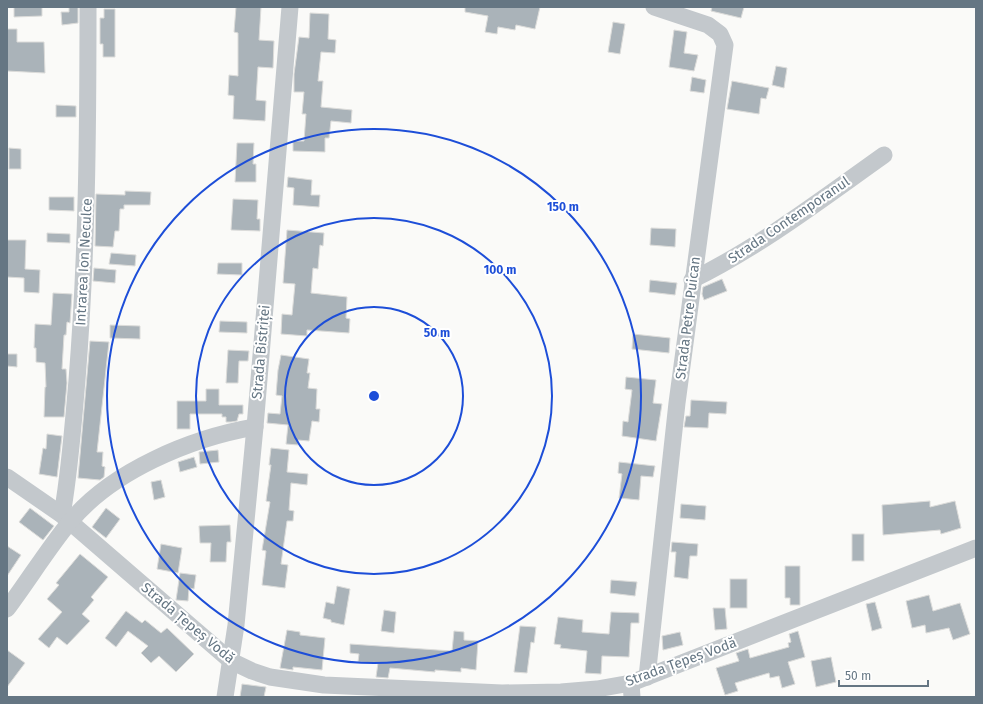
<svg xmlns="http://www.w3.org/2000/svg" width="983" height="704" viewBox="0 0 983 704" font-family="'Fira Sans',sans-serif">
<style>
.building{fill:#aab3b9;stroke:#dcdcda}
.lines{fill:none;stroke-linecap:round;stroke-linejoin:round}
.minor{stroke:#c3c8cc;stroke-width:17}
.ring{fill:none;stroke:#1d4ed8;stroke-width:2}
.labels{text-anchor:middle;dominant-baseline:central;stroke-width:4;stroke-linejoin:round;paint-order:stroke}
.street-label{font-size:14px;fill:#657683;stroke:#fff}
.centre{fill:#1d4ed8;stroke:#fff;stroke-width:2}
.ring-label{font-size:12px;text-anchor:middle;font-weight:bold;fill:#1d4ed8;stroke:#fff;stroke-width:4;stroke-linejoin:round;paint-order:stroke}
</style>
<rect width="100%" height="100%" fill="#fafaf8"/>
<g class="building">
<path d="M14,7H42V16L14,17Z"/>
<path d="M69,7H78V23L62,25L61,12H69Z"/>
<path d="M236,7H261L259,40L274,41L273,68L258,67L256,100L266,101L265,121L233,119L234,96L228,95L229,75L238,76V33L234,32Z"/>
<path d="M465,7H540L535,29L516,25L515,30L498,27L497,34L485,32L488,16L465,12Z"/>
<path d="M712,7H744L741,18L711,11Z"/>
<path d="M104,9H115V57H103V44H100V18H104Z"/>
<path d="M310,13L329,14L328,39L336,40L335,53L321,52L318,81H323L321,107L352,110L351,123L331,121L329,138H325V152L293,151V141H304L306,114H302L304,92H294V74L299,37L309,38Z"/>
<path d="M613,22L625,24L620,54L608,52Z"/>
<path d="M7,29H17V42H44L45,73L7,71Z"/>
<path d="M674,30L687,32L684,53L698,55L694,71L669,67Z"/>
<path d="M776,66L787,68L784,88L772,85Z"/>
<path d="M692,77L706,80L704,93L690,91Z"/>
<path d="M732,81L769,88L766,99L761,98L759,114L727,109Z"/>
<path d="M56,105L76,106V117H56Z"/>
<path d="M237,143H254L253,164H256V182H235Z"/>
<path d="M9,148L21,149V169H9Z"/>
<path d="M288,177L312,180L311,195H320L319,207L293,205L294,188L287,187Z"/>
<path d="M125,191L151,192L150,205H124V209H120L119,231H115L113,247L95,246L96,194L125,195Z"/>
<path d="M49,197H74V211L49,210Z"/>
<path d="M233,199L258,200L257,219H260V231L231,230Z"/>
<path d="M651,228L676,229L675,247L650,245Z"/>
<path d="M287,230L324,233L323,246L320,245L318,269L313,268L311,293L347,297L346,318L350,319L349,333L307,330V336L281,334L282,314L292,315L295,284L283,283Z"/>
<path d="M47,233L70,234V243L47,242Z"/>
<path d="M7,240H26L25,269L40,270L39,293L24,292V278L7,277Z"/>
<path d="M111,253L136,255L135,266L109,264Z"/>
<path d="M218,263H242V275L217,274Z"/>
<path d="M94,268L116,270L115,283L93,281Z"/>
<path d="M722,279L727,291L704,300L702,294L703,287Z"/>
<path d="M650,280L677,283L675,295L649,292Z"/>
<path d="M53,293L72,294L70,323L67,322L66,335H64L62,369H66L67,383L64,417H44L45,387H46L45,363L36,362V348H34L35,324L51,325Z"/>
<path d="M220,321L247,322V333L219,332Z"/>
<path d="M110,325L140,326V339L110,338Z"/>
<path d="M633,334L670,338L669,353L632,349Z"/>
<path d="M90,341L109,342L97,452H103L102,466L105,467L104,477L100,480L78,478Z"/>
<path d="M228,350L249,351L248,361H239L238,383H226Z"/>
<path d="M7,354H17V367L7,366Z"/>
<path d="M281,355L309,359L307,373H310L308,388L317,389L316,409H320L319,422L312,421L309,441L298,440V445L286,444L288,425L267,423L268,413L280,414L282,396L276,395L278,370Z"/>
<path d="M626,377L656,380L653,403L662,404L656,441L622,436L623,421L628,422L632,390L625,389Z"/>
<path d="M206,389H219V405H243V414H239L237,421L231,422H226V417H222V414H190V429H177V401H206Z"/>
<path d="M691,400L727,402L726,414L709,413L708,428L684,427L686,416H690Z"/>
<path d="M47,434L62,436L57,477L39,474L43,448L46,449Z"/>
<path d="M271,448L289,450L287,472L308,474L307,485L291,483L289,510L294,511L293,521H287L281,564L288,565L285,588L262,585L266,551L262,550L270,502L266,501L271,465H269Z"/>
<path d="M218,450L219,462L200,464L199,452Z"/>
<path d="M194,457L197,467L180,472L178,462Z"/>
<path d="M619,462L655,466L653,477L641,476L639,500L619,498L622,474L618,473Z"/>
<path d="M161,480L165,497L154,500L151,482Z"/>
<path d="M930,501V507L955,501L961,528L941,534L940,530L883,535L882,505Z"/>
<path d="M681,504L706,506L705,520L680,518Z"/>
<path d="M30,508L54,526L43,540L19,522Z"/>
<path d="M106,508L120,519L106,538L92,527Z"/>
<path d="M230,525L231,542H227L226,562H210L211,543H200L199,526Z"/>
<rect x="852" y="534" width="12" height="27"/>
<path d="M672,542L698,544L697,556H690L688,579L674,577L676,552H671Z"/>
<path d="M161,544L182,548L178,573L157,569Z"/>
<path d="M7,546L21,555L7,576Z"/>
<path d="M80,554L108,577L91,597L94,600L82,614L90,621L67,645L57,637L49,648L38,639L62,612L47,599L59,585L56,583Z"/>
<path d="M785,566H800V605H790V598H785Z"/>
<path d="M180,573L196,575L194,589L189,588L188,601L176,600Z"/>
<rect x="730" y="579" width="17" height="29"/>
<path d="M611,580L637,582L635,596L610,593Z"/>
<path d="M337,586L350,589L344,625L331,622V620L323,618L326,602L334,604Z"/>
<path d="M929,595L933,611L960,603L970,634L953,640L949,628L926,633L925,625L912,628L906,601Z"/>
<path d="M875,602L882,628L872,631L866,604Z"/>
<path d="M713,608H725L727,629L715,630Z"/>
<path d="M384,610L396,612L394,633L381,631Z"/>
<path d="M126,611L142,623L145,620L161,633L167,628L194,654L176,672L159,656L151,663L141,653L148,646L128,631L116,647L105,638Z"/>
<path d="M611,612L639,613V623H631L629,657L602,656L601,674L585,673L587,651L560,648L561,645L554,644L558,617L583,620L582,632L609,634Z"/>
<path d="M520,626L536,627L534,643L531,642L527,673L514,672Z"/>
<path d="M287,630L300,632V635L325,638L322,670L293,667V670L280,668Z"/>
<path d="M454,631L464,632V640L478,641L476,670L461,668V672L435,670V672L390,668L388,678L376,677L378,663L358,662L359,654L350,653V644L452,651Z"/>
<path d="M798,631L805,657L788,662L795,684L782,688L779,676L770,678L769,673L735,683L738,691L725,695L716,668L739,661L736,653L748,649L750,658L789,647L788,643L791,642L789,634Z"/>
<path d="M680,632L683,645L663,650L662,636Z"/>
<path d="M7,650L25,663L7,687Z"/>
<path d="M831,657L836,682L816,687L811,661Z"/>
<path d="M242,684L266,687L264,697H240Z"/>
</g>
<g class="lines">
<g class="minor">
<path d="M692,280C761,246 822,199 884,155"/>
<path d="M7,477L62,515L231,661L252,671L270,677L324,685L502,693L561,692L597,689L631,683L976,548"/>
<path d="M62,515C70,470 73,425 77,380C87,255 88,132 88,7"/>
<path d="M7,609C28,581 47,550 69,523C111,471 191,438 255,427"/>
<path d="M647,677L677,403L725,45L720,34L708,25L654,7"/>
<path d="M631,683L632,697"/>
<path d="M225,697L236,625L255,427L290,7"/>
</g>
</g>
<g class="ring">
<circle cx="374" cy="396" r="89"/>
<circle cx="374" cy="396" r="178"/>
<circle cx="374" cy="396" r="267"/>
</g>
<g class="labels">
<g class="street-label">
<text transform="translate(789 220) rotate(-34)">Strada Contemporanul</text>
<text transform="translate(84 262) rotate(-87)">Intrarea Ion Neculce</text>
<text transform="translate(688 318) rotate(-83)">Strada Petre Puican</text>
<text transform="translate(261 352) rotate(-85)">Strada Bistriței</text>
<text transform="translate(188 623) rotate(40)">Strada Țepeș Vodă</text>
<text transform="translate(681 662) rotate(-20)">Strada Țepeș Vodă</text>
</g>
</g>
<circle cx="374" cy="396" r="6" class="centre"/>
<g class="ring-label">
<text x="563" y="211">150 m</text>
<text x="500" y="274">100 m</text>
<text x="437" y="337">50 m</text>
</g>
<rect width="983" height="704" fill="none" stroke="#657683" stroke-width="16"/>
<path d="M839 680v6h89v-6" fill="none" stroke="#657683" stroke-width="2"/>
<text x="845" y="680" font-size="12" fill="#657683" stroke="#ffffff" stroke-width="3" paint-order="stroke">50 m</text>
</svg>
